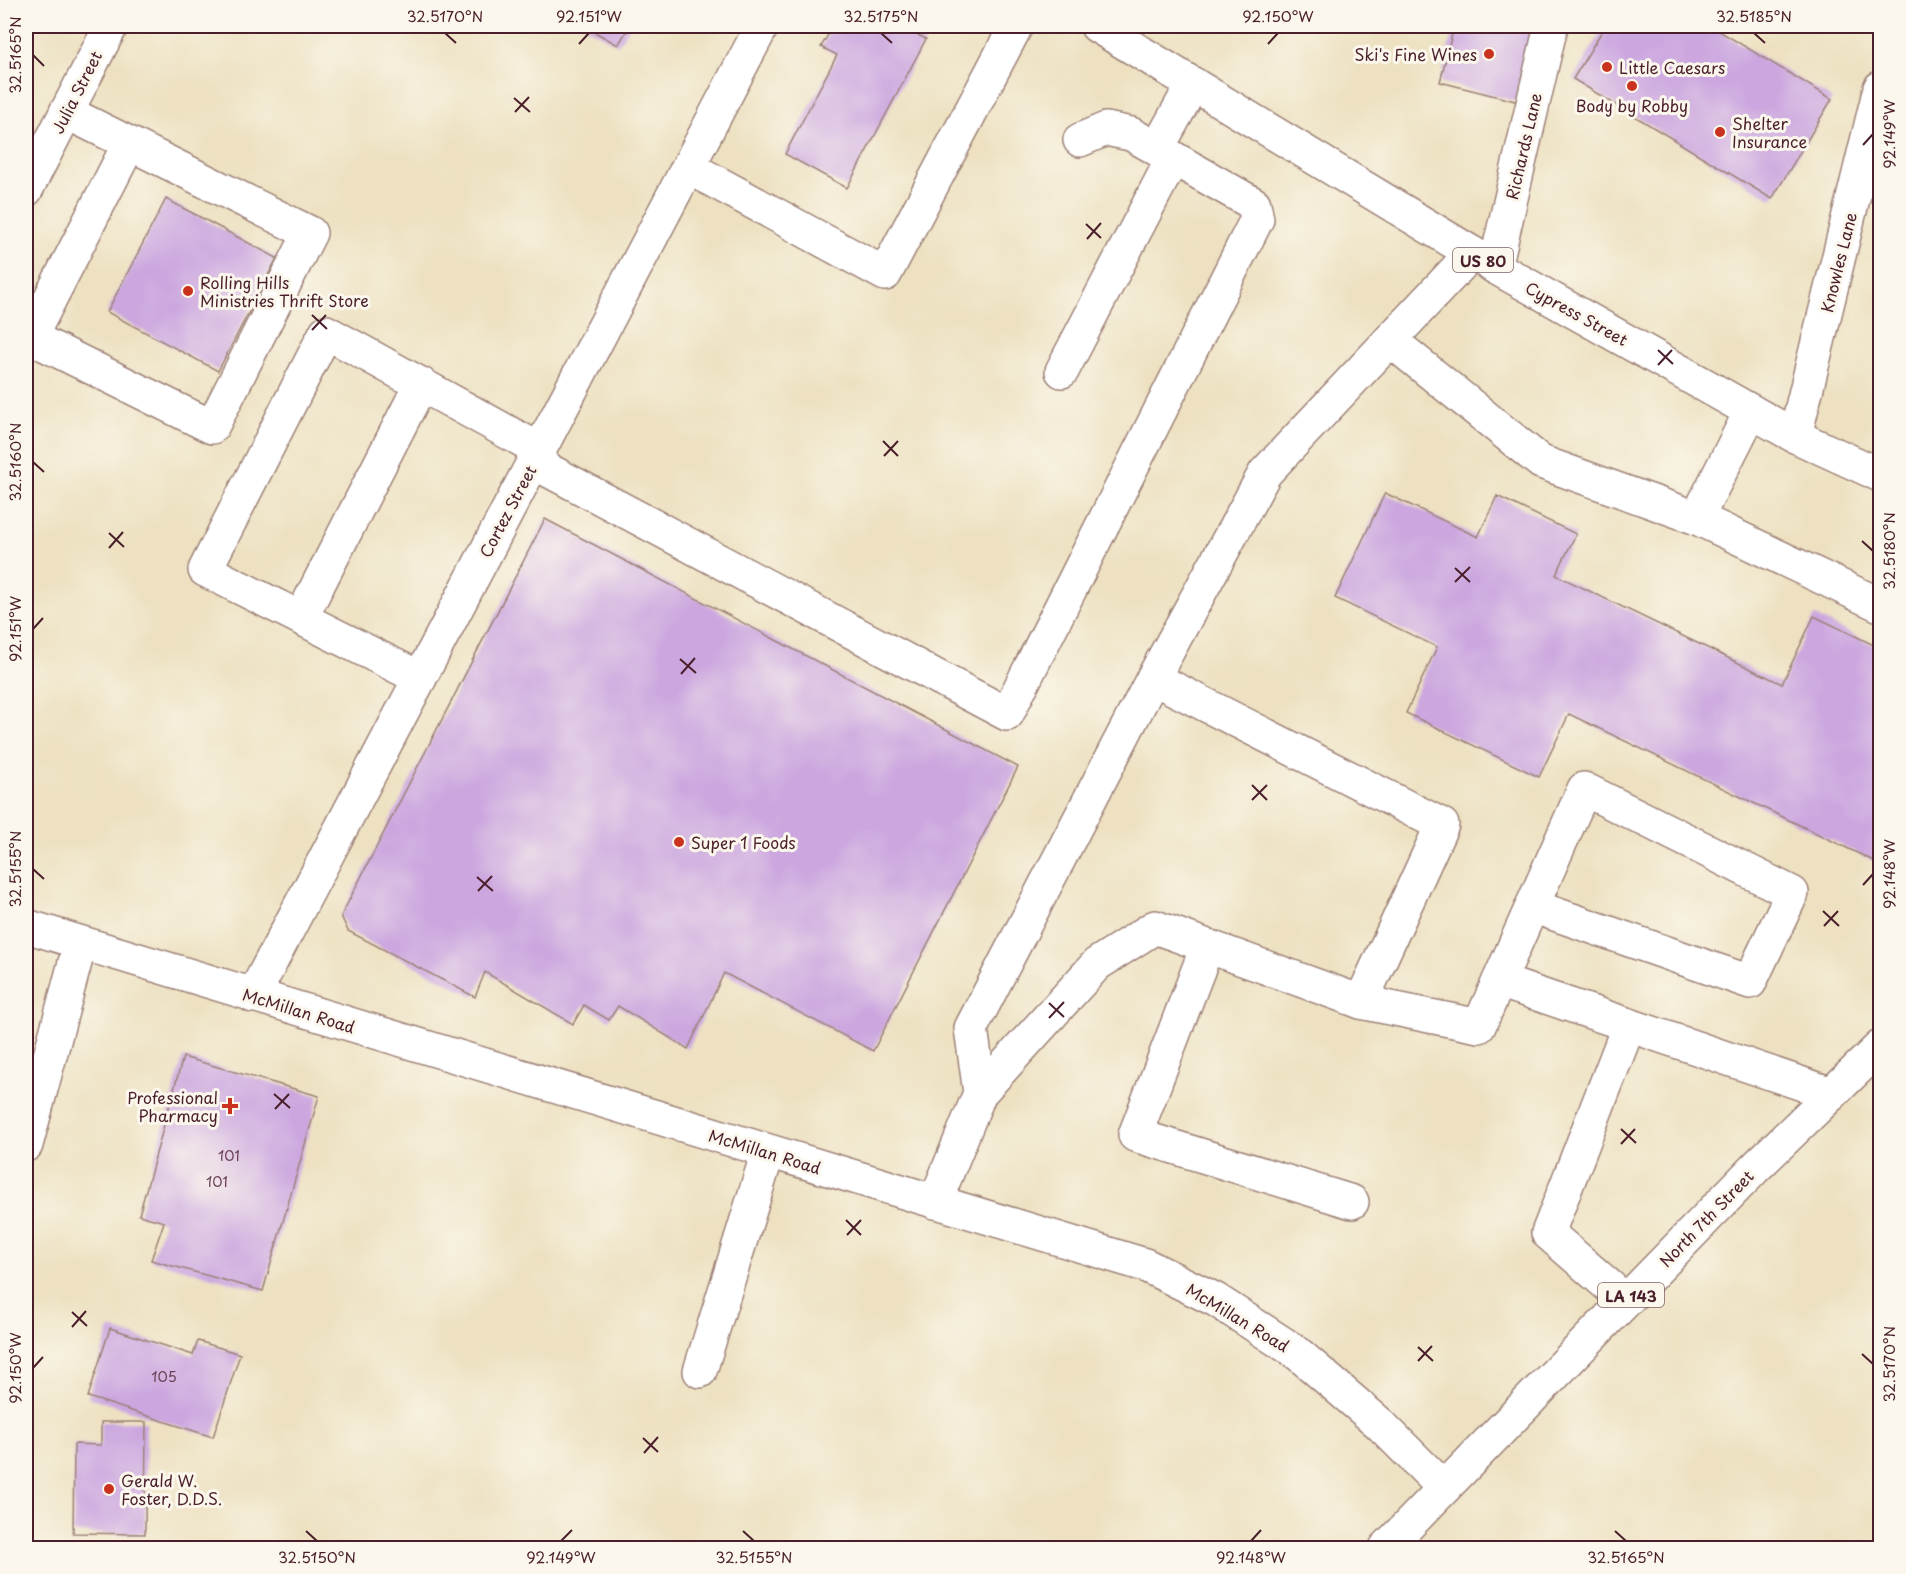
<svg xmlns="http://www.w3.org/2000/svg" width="1906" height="1574" viewBox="0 0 1906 1574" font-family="'Playpen Sans',sans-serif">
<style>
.building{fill:#cba6df}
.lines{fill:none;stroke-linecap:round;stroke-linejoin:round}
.minor-casing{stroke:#9c8076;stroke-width:36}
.major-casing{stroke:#9c8076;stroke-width:36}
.minor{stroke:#fff;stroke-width:33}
.major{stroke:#fff;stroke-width:33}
.ticks{fill:none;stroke:#4a1f2b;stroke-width:2}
.poi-dot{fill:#c8321e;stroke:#fbf7ec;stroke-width:2}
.labels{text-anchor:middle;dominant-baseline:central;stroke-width:6;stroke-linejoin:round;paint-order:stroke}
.number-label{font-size:14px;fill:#6a4158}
.shield{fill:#fbf7ec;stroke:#7f6065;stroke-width:1.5}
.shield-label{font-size:15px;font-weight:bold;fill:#4a1f2b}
.poi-label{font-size:16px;fill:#4a1f2b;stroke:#fbf7ec;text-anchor:start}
.street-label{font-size:16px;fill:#4a1f2b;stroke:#fbf7ec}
.neatline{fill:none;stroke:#4a1f2b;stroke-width:2}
.ticks-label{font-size:15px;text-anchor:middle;fill:#4a1f2b}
</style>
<rect width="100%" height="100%" fill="#fbf7ec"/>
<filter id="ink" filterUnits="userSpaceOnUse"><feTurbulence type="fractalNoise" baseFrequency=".0167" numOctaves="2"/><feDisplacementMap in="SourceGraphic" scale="12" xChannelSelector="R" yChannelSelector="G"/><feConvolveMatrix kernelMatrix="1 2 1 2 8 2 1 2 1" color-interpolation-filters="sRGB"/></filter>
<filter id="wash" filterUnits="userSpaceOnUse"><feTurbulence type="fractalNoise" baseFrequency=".008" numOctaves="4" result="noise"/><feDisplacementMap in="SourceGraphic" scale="24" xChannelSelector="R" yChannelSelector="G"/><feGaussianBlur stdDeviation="1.35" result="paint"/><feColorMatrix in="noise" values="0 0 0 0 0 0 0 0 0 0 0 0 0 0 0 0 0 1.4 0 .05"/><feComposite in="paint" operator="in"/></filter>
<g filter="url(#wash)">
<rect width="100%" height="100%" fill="#ede1c1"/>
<g id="blocks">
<g class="building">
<path d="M584,26H630L618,45Z"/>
<path d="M833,26H900L926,39L847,188L785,154L837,55L821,47Z"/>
<path d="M1454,26H1538L1519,102L1440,82Z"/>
<path d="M1605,26H1711L1832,99L1772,199L1573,79Z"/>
<path d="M166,199L277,258L218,371L107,312Z"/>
<path d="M1385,493L1478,537L1497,496L1576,534L1556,575L1782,684L1814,616L1880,648V864L1569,714L1539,777L1406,713L1437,647L1335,598Z"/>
<path d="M545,519L1018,767L873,1051L724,973L688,1049L618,1006L609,1020L584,1005L573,1024L485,972L475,997L348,931L341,916Z"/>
<path d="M183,1057L319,1096L263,1291L151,1260L164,1222L139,1215Z"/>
<path d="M110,1328L193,1355L198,1341L240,1354L213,1437L88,1397Z"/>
<path d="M101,1422H146L145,1534L73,1533L74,1444L101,1445Z"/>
</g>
</g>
</g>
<g filter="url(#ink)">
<use href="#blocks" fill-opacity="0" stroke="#9c8076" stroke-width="1.5"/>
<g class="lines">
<defs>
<g id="minor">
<path d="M1157,149L1193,84"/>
<path d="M688,167L885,274L1016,26"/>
<path d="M26,190L111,26"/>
<path d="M1495,267L1551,26"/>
<path d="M26,335L212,427L310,233L66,112"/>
<path d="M30,338L129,144"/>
<path d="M1390,340L1541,462L1697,518"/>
<path d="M1062,371L1173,158"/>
<path d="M1751,411L1697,518L1880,605"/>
<path d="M1795,436L1880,88"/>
<path d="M533,462L1007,714L1257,219L1254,204L1131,134L1106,129L1080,140"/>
<path d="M301,618L421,384"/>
<path d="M420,678L205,570L326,332L540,450"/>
<path d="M26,926L1145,1265L1216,1300L1296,1352L1380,1424L1444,1488"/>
<path d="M1207,947L1135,1135L1352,1202"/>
<path d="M1499,981L1832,1094"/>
<path d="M253,996L762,26"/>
<path d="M1361,1002L1479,1026L1584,789L1792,893L1750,982L1532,906"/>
<path d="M980,1093L1097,964L1155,927L1361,1002L1442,825L1153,678"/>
<path d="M26,1145L80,944"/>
<path d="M935,1202L980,1093L971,1028L1153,678L1265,473L1472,253"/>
<path d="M1625,1300L1548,1233L1629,1025"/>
<path d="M700,1371L768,1152"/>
</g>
<g id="major">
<path d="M1097,26L1495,267L1795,436L1880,475"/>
<path d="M1386,1548L1755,1168L1880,1047"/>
</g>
</defs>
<use href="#minor" class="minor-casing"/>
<use href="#major" class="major-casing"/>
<use href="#minor" class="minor"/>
<use href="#major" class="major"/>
</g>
</g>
<path class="ticks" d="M445,33L456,43M881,33L892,43M1754,33L1765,43M579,44L589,33M1268,44L1278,33M33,55L44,66M514,98L530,112M515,112L529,97M1863,145L1873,134M1086,224L1101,238M1087,239L1101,223M312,315L327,329M312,330L326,315M1658,350L1673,364M1658,365L1672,350M883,441L898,456M884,456L898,441M33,462L44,472M109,533L124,547M1862,541L1873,551M109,548L123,532M1455,568L1470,582M1455,582L1470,567M33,629L43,618M680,659L696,673M681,674L695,658M1252,785L1267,800M1252,800L1267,785M33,869L44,879M477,877L493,891M1863,885L1873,874M478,891L492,876M1823,911L1839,926M1824,926L1838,911M1049,1003L1064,1017M1049,1018L1064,1002M274,1094L290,1108M275,1109L289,1094M1621,1129L1636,1143M1621,1144L1635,1129M846,1220L861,1235M847,1235L861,1220M72,1312L87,1326M72,1327L86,1311M1418,1347L1433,1361M1862,1354L1873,1364M1418,1361L1432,1346M33,1368L43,1357M643,1438L658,1452M644,1453L658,1437M306,1531L317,1541M743,1531L754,1541M1615,1531L1626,1541M561,1541L572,1530M1251,1541L1261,1530"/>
<g class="poi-dot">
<circle cx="1489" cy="54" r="6"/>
<circle cx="1607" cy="67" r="6"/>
<circle cx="1632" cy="86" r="6"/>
<circle cx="1720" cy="132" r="6"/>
<circle cx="188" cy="291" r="6"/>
<circle cx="679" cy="842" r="6"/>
<path d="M227 1097h6v6h6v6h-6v6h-6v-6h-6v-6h6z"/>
<circle cx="109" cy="1489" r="6"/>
</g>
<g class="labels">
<g class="number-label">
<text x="229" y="1155">101</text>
<text x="217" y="1181">101</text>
<text x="164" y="1376">105</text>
</g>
<g class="shield">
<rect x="1453" y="248" width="60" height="24" rx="4.5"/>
<rect x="1598" y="1283" width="66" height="24" rx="4.5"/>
</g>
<g class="shield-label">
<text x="1483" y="260">US 80</text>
<text x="1631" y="1295">LA 143</text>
</g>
<g class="poi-label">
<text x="1477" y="54" text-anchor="end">Ski's Fine Wines</text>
<text x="1619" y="67">Little Caesars</text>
<text x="1632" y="105" text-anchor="middle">Body by Robby</text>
<text x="1732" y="123">Shelter<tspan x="1732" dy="18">Insurance</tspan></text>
<text x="200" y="282">Rolling Hills<tspan x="200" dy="18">Ministries Thrift Store</tspan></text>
<text x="691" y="842">Super 1 Foods</text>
<text x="218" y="1097" text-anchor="end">Professional<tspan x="218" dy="18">Pharmacy</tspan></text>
<text x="121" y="1480">Gerald W.<tspan x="121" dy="18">Foster, D.D.S.</tspan></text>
</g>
<g class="street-label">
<text transform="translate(76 92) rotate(-63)">Julia Street</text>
<text transform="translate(1523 146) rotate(-77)">Richards Lane</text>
<text transform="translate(1838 262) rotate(-76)">Knowles Lane</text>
<text transform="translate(1577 313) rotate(29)">Cypress Street</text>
<text transform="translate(507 511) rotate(-62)">Cortez Street</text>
<text transform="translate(299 1010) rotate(17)">McMillan Road</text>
<text transform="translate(765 1151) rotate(17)">McMillan Road</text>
<text transform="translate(1706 1218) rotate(-46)">North 7th Street</text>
<text transform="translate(1238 1317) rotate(31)">McMillan Road</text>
</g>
</g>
<rect width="1906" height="1574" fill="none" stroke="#fbf7ec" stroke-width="66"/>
<rect x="33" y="33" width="1840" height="1508" class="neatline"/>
<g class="ticks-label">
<text x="445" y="22">32.5170°N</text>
<text x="589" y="22">92.151°W</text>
<text x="881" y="22">32.5175°N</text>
<text x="1278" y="22">92.150°W</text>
<text x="1754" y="22">32.5185°N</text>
<text transform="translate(16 55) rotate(-90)" y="5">32.5165°N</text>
<text transform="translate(1890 134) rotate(-90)" y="5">92.149°W</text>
<text transform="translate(16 462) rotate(-90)" y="5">32.5160°N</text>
<text transform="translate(1890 551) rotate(-90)" y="5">32.5180°N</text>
<text transform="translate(16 629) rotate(-90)" y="5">92.151°W</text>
<text transform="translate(16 869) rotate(-90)" y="5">32.5155°N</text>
<text transform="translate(1890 874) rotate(-90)" y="5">92.148°W</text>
<text transform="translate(1890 1364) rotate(-90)" y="5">32.5170°N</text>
<text transform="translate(16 1368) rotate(-90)" y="5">92.150°W</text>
<text x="317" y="1563">32.5150°N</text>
<text x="561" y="1563">92.149°W</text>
<text x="754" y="1563">32.5155°N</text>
<text x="1251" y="1563">92.148°W</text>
<text x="1626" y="1563">32.5165°N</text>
</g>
</svg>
